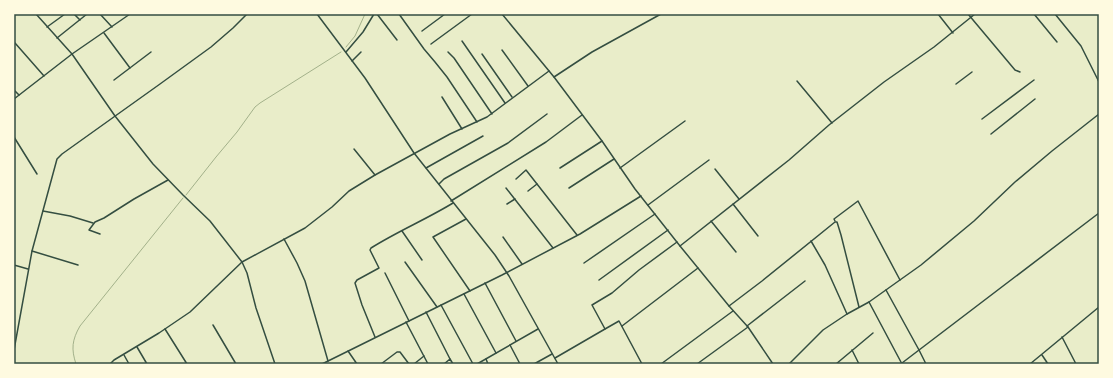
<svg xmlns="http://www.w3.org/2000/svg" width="1113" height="378" viewBox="0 0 1113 378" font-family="Roboto,sans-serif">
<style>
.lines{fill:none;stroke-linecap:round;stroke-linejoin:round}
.stream{stroke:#a3b18a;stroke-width:1}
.minor{stroke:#344e41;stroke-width:1.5}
.neatline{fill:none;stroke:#344e41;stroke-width:1.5}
</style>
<rect width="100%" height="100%" fill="#e9edc9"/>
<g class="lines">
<g class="stream">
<path d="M346,47L355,36L365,14"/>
<path d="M186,195L216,157L237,132L255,107L260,103L341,52"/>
<path d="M76,364C71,349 72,340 80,326L183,198"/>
</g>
<g class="minor">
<path d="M36,14L72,54L115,116L153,164L183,195L210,221L242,262L247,273L256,308L275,364"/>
<path d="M74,14L80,20"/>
<path d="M100,14L112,27"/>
<path d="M317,14L365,78L414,153L495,255L509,276L558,364"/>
<path d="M377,14L397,40"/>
<path d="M399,14L424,49L435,62L447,77L477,122"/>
<path d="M502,14L554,77L602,141L635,189L680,246L729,306L748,327L773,364"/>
<path d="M938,14L953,33"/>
<path d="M968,14L1015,70L1020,72"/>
<path d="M1034,14L1057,42"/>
<path d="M1055,14L1081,46L1099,82"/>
<path d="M47,27L65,14"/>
<path d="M422,31L445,14"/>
<path d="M104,33L130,68"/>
<path d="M57,38L87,14"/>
<path d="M462,41L505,103"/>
<path d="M15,43L44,76"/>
<path d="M431,44L472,14"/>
<path d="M502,50L528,86"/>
<path d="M346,52L363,32L374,14"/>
<path d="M448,52L454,58L492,114"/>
<path d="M482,54L512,97"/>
<path d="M352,61L361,52"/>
<path d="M554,77L592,52L661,14"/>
<path d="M114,80L151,52"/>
<path d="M797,81L832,123"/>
<path d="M956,84L972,72"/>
<path d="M14,90L19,95"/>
<path d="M442,97L462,129"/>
<path d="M14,99L72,54L130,14"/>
<path d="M982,119L1034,80"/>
<path d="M991,134L1035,99"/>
<path d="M14,137L37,174"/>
<path d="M354,149L375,175"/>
<path d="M426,168L483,136"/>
<path d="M560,168L602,141"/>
<path d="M620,168L685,121"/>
<path d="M715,169L739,199"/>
<path d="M516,179L526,170L577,235"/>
<path d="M439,184L444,179L508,143L547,114"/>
<path d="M506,188L553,248"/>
<path d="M569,188L614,159"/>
<path d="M528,191L537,184"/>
<path d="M451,201L546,142L582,115"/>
<path d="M507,204L515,199"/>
<path d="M733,204L758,236"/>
<path d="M648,205L709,160"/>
<path d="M43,211L70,216L93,223"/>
<path d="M466,219L433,237L470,291"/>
<path d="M711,221L736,252"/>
<path d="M835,221L834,219L858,201L900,280"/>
<path d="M402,231L422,260"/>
<path d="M100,234L89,230L95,222L104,218L134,199L168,180"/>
<path d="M503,237L522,264"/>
<path d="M284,239L297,263L305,281L328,361"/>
<path d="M811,241L825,265L847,314"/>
<path d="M680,246L789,160L829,125L884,82L934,47L975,14"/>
<path d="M32,251L78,265"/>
<path d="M405,262L437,307"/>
<path d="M584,263L655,214"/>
<path d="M14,265L28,269"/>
<path d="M385,273L409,321"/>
<path d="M599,280L668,230"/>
<path d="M485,283L516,341"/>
<path d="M886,290L919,350L926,364"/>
<path d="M464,294L496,353"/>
<path d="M869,302L902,364"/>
<path d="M441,305L473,364"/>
<path d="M729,306L762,281L835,222H837L841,235L859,307"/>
<path d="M426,312L450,359"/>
<path d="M406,322L428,364"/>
<path d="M213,325L236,364"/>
<path d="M622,326L698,268"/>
<path d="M747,326L805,281"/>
<path d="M165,329L187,364"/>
<path d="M605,329L619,321L642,364"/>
<path d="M375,337L362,305L355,283L357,280L379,268L370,250L371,248C398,231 427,219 453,203"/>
<path d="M1062,337L1076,364"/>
<path d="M510,345L520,364"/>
<path d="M137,347L147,364"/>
<path d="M14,350L32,251L57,159L62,154L160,84L211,47L233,28L247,14"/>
<path d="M852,350L859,364"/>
<path d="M348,351L357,364"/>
<path d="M124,355L129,364"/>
<path d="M1042,355L1048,364"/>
<path d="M555,358L605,329L592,305L612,293L639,270L677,242"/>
<path d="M486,359L488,364"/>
<path d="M902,363L1099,213"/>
<path d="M110,364L114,360L159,333L190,312L242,262L305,228L332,207L349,191L375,175L450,134L487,117L549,71"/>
<path d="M198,364H199"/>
<path d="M322,364L502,275L580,234L641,196"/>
<path d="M381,364L397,352H400L409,364"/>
<path d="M414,364L424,356"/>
<path d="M444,364L450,359L453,364"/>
<path d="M477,364L538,329"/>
<path d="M534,364L552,354"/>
<path d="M661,364L733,311"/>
<path d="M697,364L748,327"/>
<path d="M789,364L823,330L847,314L869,302L921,265L974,221L1015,182L1052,151L1099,114"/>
<path d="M836,364L873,333"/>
<path d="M1030,364L1099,307"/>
</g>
</g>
<rect width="1113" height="378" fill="none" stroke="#fefae0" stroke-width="30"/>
<rect x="15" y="15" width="1083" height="348" class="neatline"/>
</svg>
